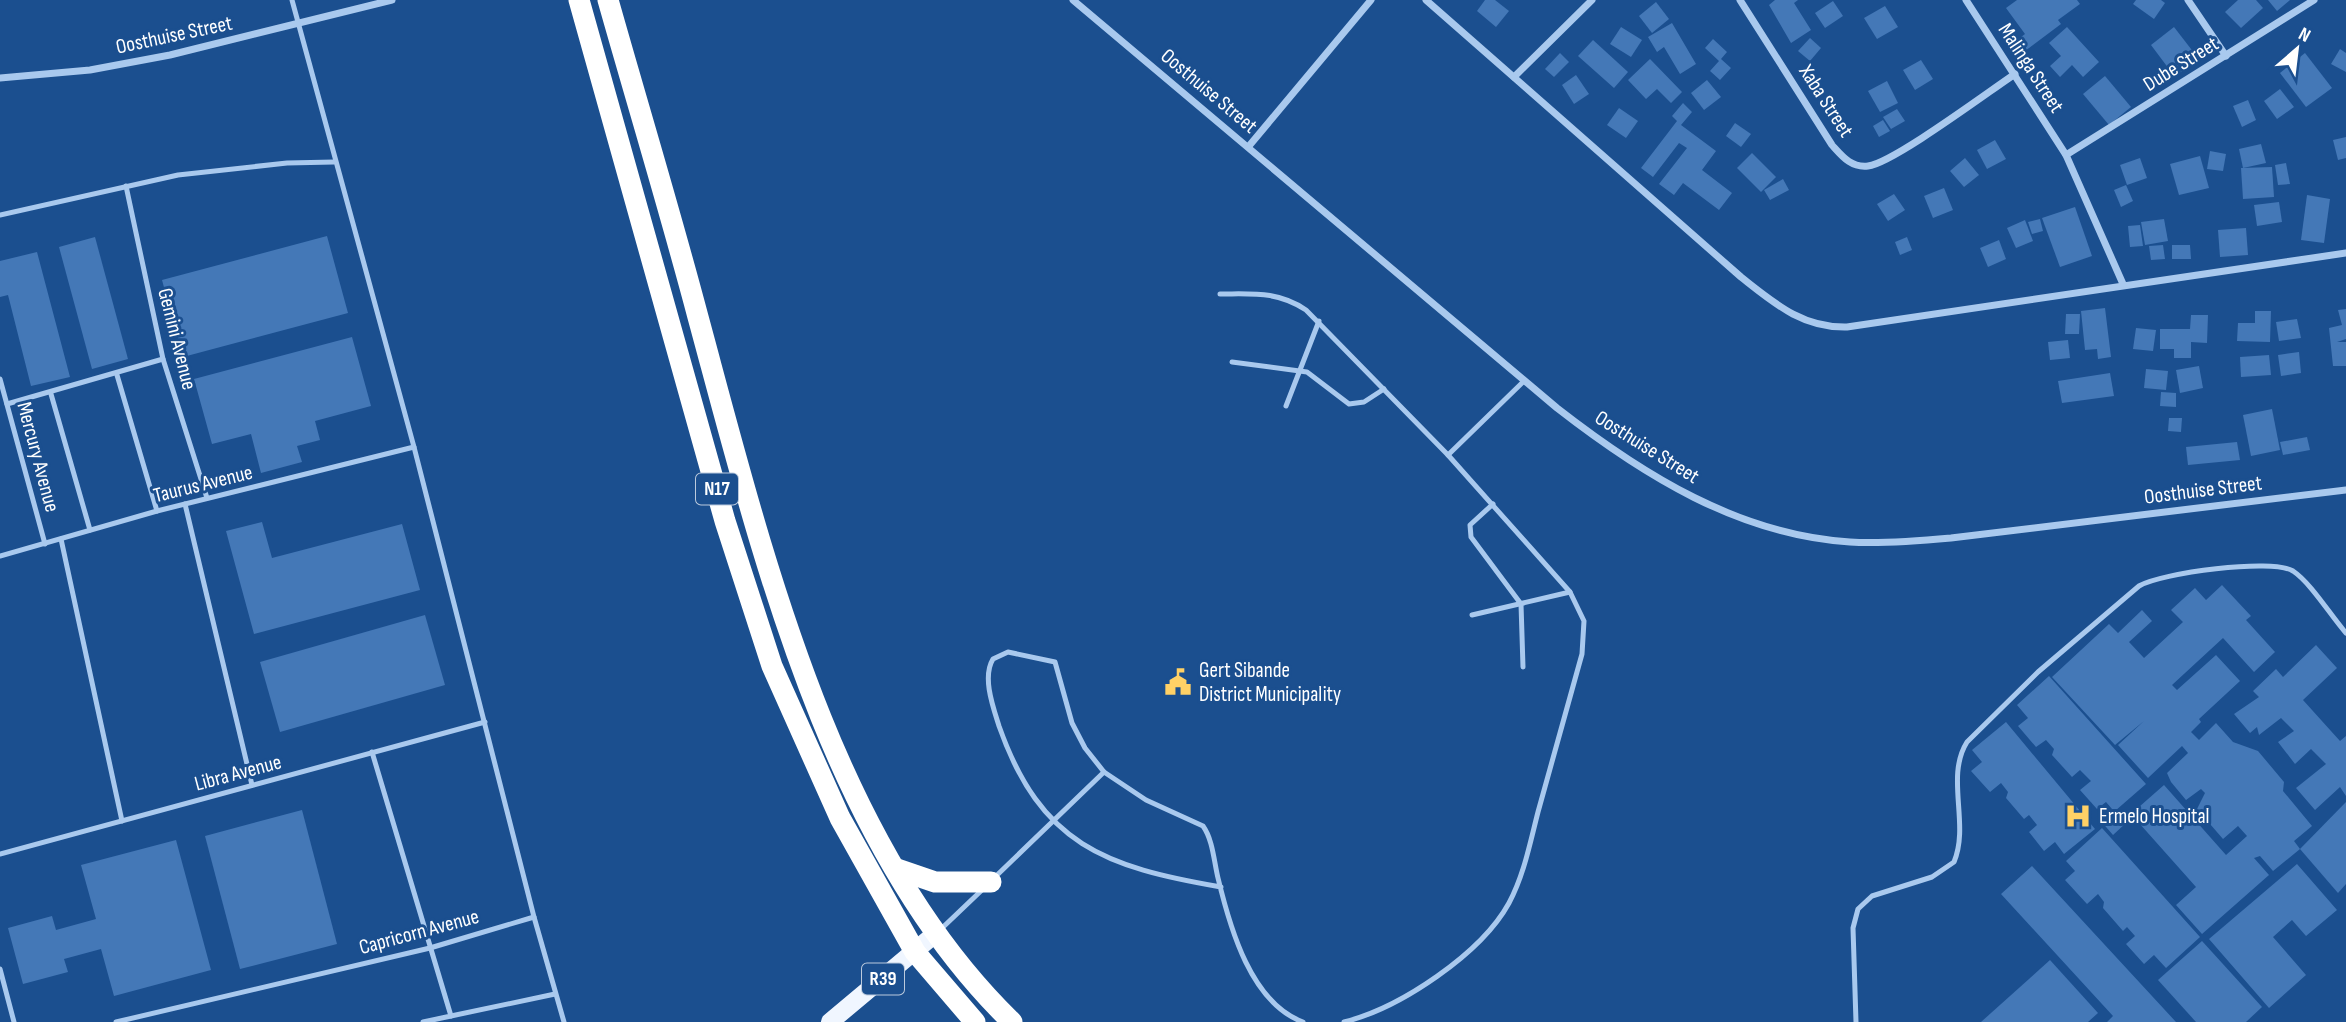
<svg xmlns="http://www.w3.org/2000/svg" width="2346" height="1022" viewBox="0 0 2346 1022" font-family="'Sofia Sans Condensed',sans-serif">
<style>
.building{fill:#4478b7}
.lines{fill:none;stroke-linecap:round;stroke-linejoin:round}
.lane{stroke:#a9c9ee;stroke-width:5}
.street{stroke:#a9c9ee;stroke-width:7}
.primary{stroke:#f0f6ff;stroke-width:18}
.highway{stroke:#fff;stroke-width:21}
.labels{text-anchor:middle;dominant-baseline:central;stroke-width:6;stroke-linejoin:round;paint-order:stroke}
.shield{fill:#1b4f8f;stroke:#bbcadd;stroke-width:2}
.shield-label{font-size:19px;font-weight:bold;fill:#fff}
.street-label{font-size:21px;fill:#fff;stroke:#1b4f8f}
.poi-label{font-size:21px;fill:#fff;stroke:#1b4f8f;text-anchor:start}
</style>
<rect width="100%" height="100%" fill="#1b4f8f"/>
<g class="building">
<path d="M1485,0H1495L1509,11L1496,27L1477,11Z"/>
<path d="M1775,0H1798L1794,3L1811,30L1791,43L1769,5Z"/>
<path d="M2017,0H2077L2080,4L2058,20L2061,24L2021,54L2013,43L2025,34L2006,8Z"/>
<path d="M2136,0H2161L2165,3L2154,19L2133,4Z"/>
<path d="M2238,0H2256L2263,8L2241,28L2225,12Z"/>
<path d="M2268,0H2290L2277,11Z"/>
<path d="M1833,1L1843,16L1825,28L1815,13Z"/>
<path d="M1656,2L1669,19L1652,33L1639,16Z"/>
<path d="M1885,6L1898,27L1877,39L1864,18Z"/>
<path d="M1672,23L1696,64L1680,74L1664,47L1657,52L1648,37Z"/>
<path d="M1621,27L1642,40L1631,57L1610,44Z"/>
<path d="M2067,27L2099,62L2083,77L2072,65L2060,77L2050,66L2061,56L2049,43Z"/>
<path d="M2174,27L2198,58L2175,77L2151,45Z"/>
<path d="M1810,38L1821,48L1810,61L1798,51Z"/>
<path d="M1713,39L1727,52L1721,59L1731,68L1720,80L1710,71L1719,61L1705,48Z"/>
<path d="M1593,40L1628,72L1614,88L1578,56Z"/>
<path d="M2340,49L2346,53V72L2331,64Z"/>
<path d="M1560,53L1569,62L1554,77L1545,69Z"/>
<path d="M2305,53L2332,88L2306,107L2280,73Z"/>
<path d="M1650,59L1682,92L1671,103L1657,89L1646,99L1628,80Z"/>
<path d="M1921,60L1933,79L1915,90L1903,70Z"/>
<path d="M1576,75L1589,94L1574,104L1562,85Z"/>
<path d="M2105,76L2131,107L2109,125L2083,94Z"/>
<path d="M1707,80L1721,97L1704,110L1691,93Z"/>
<path d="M1887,81L1898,103L1880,112L1868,91Z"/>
<path d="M2280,89L2294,107L2277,119L2264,101Z"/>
<path d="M2248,100L2256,120L2242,127L2233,106Z"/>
<path d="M1683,103L1692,112L1681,125L1716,151L1702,170L1732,193L1719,210L1683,183L1674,195L1659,184L1687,148L1679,143L1653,177L1641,168L1677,121L1672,116Z"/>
<path d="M1619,108L1638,121L1626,138L1607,125Z"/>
<path d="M1897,109L1905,121L1891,129L1883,117Z"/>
<path d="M1883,120L1890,131L1879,137L1873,126Z"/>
<path d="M1735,123L1751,134L1741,147L1726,136Z"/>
<path d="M2346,137V158L2338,160L2333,140Z"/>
<path d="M1995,140L2006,159L1987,169L1977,150Z"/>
<path d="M2261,144L2266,163L2243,168L2239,149Z"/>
<path d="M2210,151L2226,154L2223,171L2207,169Z"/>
<path d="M1752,153L1776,177L1761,192L1737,168Z"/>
<path d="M2200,156L2209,188L2179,195L2170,164Z"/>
<path d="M1965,158L1979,175L1964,187L1950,171Z"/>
<path d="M2140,158L2147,178L2127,185L2120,165Z"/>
<path d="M2286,163L2290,184L2278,185L2275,165Z"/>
<path d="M2272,167L2274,197L2243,199L2241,168Z"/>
<path d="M1783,179L1789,190L1770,200L1764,190Z"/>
<path d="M2126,185L2133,201L2121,207L2114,190Z"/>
<path d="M1944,188L1953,210L1933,218L1924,196Z"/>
<path d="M1894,194L1905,210L1888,221L1877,204Z"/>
<path d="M2307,195L2330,199L2324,243L2301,240Z"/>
<path d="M2279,202L2282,222L2257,226L2254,205Z"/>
<path d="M2075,207L2092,256L2060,267L2042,218Z"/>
<path d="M2040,219L2043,231L2032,234L2028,222Z"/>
<path d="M2164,219L2168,241L2145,245L2141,222Z"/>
<path d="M2025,220L2033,241L2016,248L2007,228Z"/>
<path d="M2140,225L2143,246L2130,247L2128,226Z"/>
<path d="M2246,228L2248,255L2220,257L2218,230Z"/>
<path d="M327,236L348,313L183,357L162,280Z"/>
<path d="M95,237L128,359L92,369L59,247Z"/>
<path d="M1907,237L1912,250L1900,255L1895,242Z"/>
<path d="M1999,240L2006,259L1988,267L1980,248Z"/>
<path d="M2163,245L2165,259L2151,260L2149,246Z"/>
<path d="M2172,245H2190L2191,259H2172Z"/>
<path d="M37,252L70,377L31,386L8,295L0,297V261Z"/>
<path d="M2105,308L2111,357L2098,359L2097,349L2085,350L2081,311Z"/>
<path d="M2346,309V339L2337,342H2346V366H2333L2329,328L2342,325L2338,310Z"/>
<path d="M2255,311H2271L2270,342L2237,341L2238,323H2255Z"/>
<path d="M2066,314H2080L2079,334H2065Z"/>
<path d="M2191,315H2208L2207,343L2191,342V358H2174V349H2160V329H2190Z"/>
<path d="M2297,319L2301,338L2279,341L2276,322Z"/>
<path d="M2136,328L2156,330L2153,351L2133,349Z"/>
<path d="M352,337L371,406L315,421L320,440L297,446L302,462L261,473L251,434L212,444L194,379Z"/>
<path d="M2068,340L2070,358L2050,360L2048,342Z"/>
<path d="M2299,352L2301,373L2281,376L2278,355Z"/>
<path d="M2269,355L2271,375L2241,377L2240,357Z"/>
<path d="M2199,366L2203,388L2180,393L2176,370Z"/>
<path d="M2146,369L2168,371L2166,390L2144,388Z"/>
<path d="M2110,373L2114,396L2062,403L2058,381Z"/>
<path d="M2161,392L2176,393V407L2160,406Z"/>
<path d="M2272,409L2280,450L2251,456L2243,415Z"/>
<path d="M2169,418H2182L2181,432L2168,431Z"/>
<path d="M2307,437L2310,450L2283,455L2280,442Z"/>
<path d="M2237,442L2240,460L2188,465L2186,447Z"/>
<path d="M262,522L272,558L402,524L420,590L254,634L226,531Z"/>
<path d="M2222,585L2251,616L2246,620L2275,652L2254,672L2223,638L2172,685L2177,690L2216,655L2240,681L2199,719L2201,722L2191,732L2199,740L2216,723L2233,742L2258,751L2284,782L2283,791L2312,826L2294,841L2300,849L2273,871L2260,856L2254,858L2269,875L2202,934L2176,905L2196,887L2131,814L2164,785L2226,855L2247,836L2238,826L2223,839L2197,809L2205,793L2201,789L2186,800L2171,782L2167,773L2188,753L2182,746L2148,778L2118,745L2144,721L2115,745L2052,677L2109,624L2118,633L2142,610L2152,621L2129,642L2144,658L2183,622L2171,610L2195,588L2206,600Z"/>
<path d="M425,615L445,685L280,732L260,662Z"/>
<path d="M2316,645L2337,668L2303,700L2340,741L2346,736V796L2340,787L2315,810L2296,788L2326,764L2311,749L2295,764L2278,742L2294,731L2281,718L2259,735L2257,727L2250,733L2234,714L2259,697L2253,691L2276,669L2283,677Z"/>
<path d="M2049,676L2146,784L2115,811L2126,823L2113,835L2100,820L2112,809L2106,802L2097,809L2080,790L2091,781L2080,770L2072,777L2052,755L2054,749L2046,740L2036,747L2018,726L2028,718L2017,705Z"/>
<path d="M2006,722L2095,829L2064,854L2055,842L2044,851L2029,832L2037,825L2029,815L2024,819L2006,798L2008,792L2001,783L1990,792L1971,771L1982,762L1972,750Z"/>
<path d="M2346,802V884L2338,893L2300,849Z"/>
<path d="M302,810L337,944L240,969L205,836Z"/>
<path d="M2102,828L2200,937L2166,968L2154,955L2144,964L2126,944L2135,936L2127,927L2123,931L2103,908L2104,902L2098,894L2087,904L2065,880L2075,871L2066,861Z"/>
<path d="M176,840L211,970L114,996L101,949L64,959L68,972L23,984L8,928L52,916L56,930L96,919L81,865Z"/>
<path d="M2297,864L2337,910L2306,936L2292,920L2273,937L2306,975L2269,1008L2209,939Z"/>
<path d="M2032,866L2176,1022H2107L2113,1016L2001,894Z"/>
<path d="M2202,941L2262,1007L2246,1022H2196L2158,980Z"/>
<path d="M2050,960L2098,1013L2088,1022H1981Z"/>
</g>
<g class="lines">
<g class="lane">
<path d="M126,186L163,359L207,498"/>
<path d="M0,215L178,175L287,163L334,162"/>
<path d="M1220,294C1253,294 1278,291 1306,310L1448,455L1570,592L1584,621L1582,654C1567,707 1553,759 1538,812C1530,843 1524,875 1509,903C1481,954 1400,1008 1344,1022"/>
<path d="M1232,362L1307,372L1349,404L1364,402L1384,389"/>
<path d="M117,375L157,511"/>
<path d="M0,379L45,544"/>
<path d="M51,394L90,530"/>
<path d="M7,404L163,359"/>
<path d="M1286,406L1319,321"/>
<path d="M1448,455L1524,381"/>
<path d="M185,504L252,785"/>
<path d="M1493,504L1470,525L1471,537L1521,604L1523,667"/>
<path d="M61,539L122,821"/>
<path d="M0,556L157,511L414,447"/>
<path d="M1472,615L1570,592"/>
<path d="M372,752L451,1016L423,1022"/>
<path d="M0,854L485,722"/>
<path d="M993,879L1104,772"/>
<path d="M1221,887C1105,867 1041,845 999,726C993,707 982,677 993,659L1008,652L1055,662L1072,723L1085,748L1104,772L1146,800L1203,826C1213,840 1214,862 1218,878C1230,928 1251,1003 1303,1022"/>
<path d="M534,917L564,1022"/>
<path d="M940,930L983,889"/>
<path d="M0,969L14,1022"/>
<path d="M451,1016L555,994"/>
<path d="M116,1022L430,948L534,917L414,447L292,0"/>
<path d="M1856,1022L1853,928L1858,909L1872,896L1932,877L1954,862C1970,824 1945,777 1967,742L2038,672L2139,586C2160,573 2272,558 2293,571C2311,583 2331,616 2346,633"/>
</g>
<g class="street">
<path d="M1073,0L1557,408C1643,475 1739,535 1850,542C1883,544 1918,541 1951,538L2346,490"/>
<path d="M1426,0L1741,277C1774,303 1802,328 1847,327L2346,253"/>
<path d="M1740,0L1832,145C1842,156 1851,168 1868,166C1893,163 1988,92 2015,74"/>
<path d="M1966,0L2066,155L2123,284"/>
<path d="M2188,0L2226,56"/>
<path d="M1514,77L1592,0"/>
<path d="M0,78L90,70L170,55L392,0"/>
<path d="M1249,146L1371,0"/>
<path d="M2066,155L2314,0"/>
</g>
<path class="primary" d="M830,1022L935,934"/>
<g class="highway">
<path d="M579,0L725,521L772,666L840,818L915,952L975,1022"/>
<path d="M608,0C638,106 670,211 698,317C762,553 831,847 1012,1022"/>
<path d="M897,869L935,882H991"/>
</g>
</g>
<defs>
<symbol id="civic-bare" viewBox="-9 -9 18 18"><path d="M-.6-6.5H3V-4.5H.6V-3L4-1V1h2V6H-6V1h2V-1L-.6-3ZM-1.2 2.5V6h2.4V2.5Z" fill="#ffd166" stroke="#1b4f8f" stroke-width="2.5" paint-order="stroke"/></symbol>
<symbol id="hospital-bare" viewBox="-9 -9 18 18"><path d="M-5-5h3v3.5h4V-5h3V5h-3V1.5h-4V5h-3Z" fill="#ffd166" stroke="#1b4f8f" stroke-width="2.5" paint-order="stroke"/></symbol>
</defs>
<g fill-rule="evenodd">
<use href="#civic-bare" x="1159" y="663" width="38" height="38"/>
<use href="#hospital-bare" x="2059" y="797" width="38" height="38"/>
</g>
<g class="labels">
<g class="shield">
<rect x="696" y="473.5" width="42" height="31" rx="5"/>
<rect x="862" y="963.5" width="42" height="31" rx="5"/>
</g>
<g class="shield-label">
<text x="717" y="489">N17</text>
<text x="883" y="979">R39</text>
</g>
<g class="street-label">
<text transform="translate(174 35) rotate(-12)">Oosthuise Street</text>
<text transform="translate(2181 64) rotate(-32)">Dube Street</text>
<text transform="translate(2031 68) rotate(57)">Malinga Street</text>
<text transform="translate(1209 91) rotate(40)">Oosthuise Street</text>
<text transform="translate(1826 101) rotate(57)">Xaba Street</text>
<text transform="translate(177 339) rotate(76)">Gemini Avenue</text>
<text transform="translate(1647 447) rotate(32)">Oosthuise Street</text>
<text transform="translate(38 457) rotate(75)">Mercury Avenue</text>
<text transform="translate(203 484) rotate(-14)">Taurus Avenue</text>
<text transform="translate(2203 490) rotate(-7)">Oosthuise Street</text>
<text transform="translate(238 773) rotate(-15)">Libra Avenue</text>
<text transform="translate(419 932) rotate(-15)">Capricorn Avenue</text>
</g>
<g class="poi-label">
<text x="1199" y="670">Gert Sibande<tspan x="1199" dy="24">District Municipality</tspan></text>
<text x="2099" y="816">Ermelo Hospital</text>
</g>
</g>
<g transform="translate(2297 49) rotate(28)" stroke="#1b4f8f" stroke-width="5" paint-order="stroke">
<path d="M0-5L12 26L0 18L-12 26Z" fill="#ffffff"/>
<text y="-10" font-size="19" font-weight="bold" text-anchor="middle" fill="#ffffff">N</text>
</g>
</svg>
